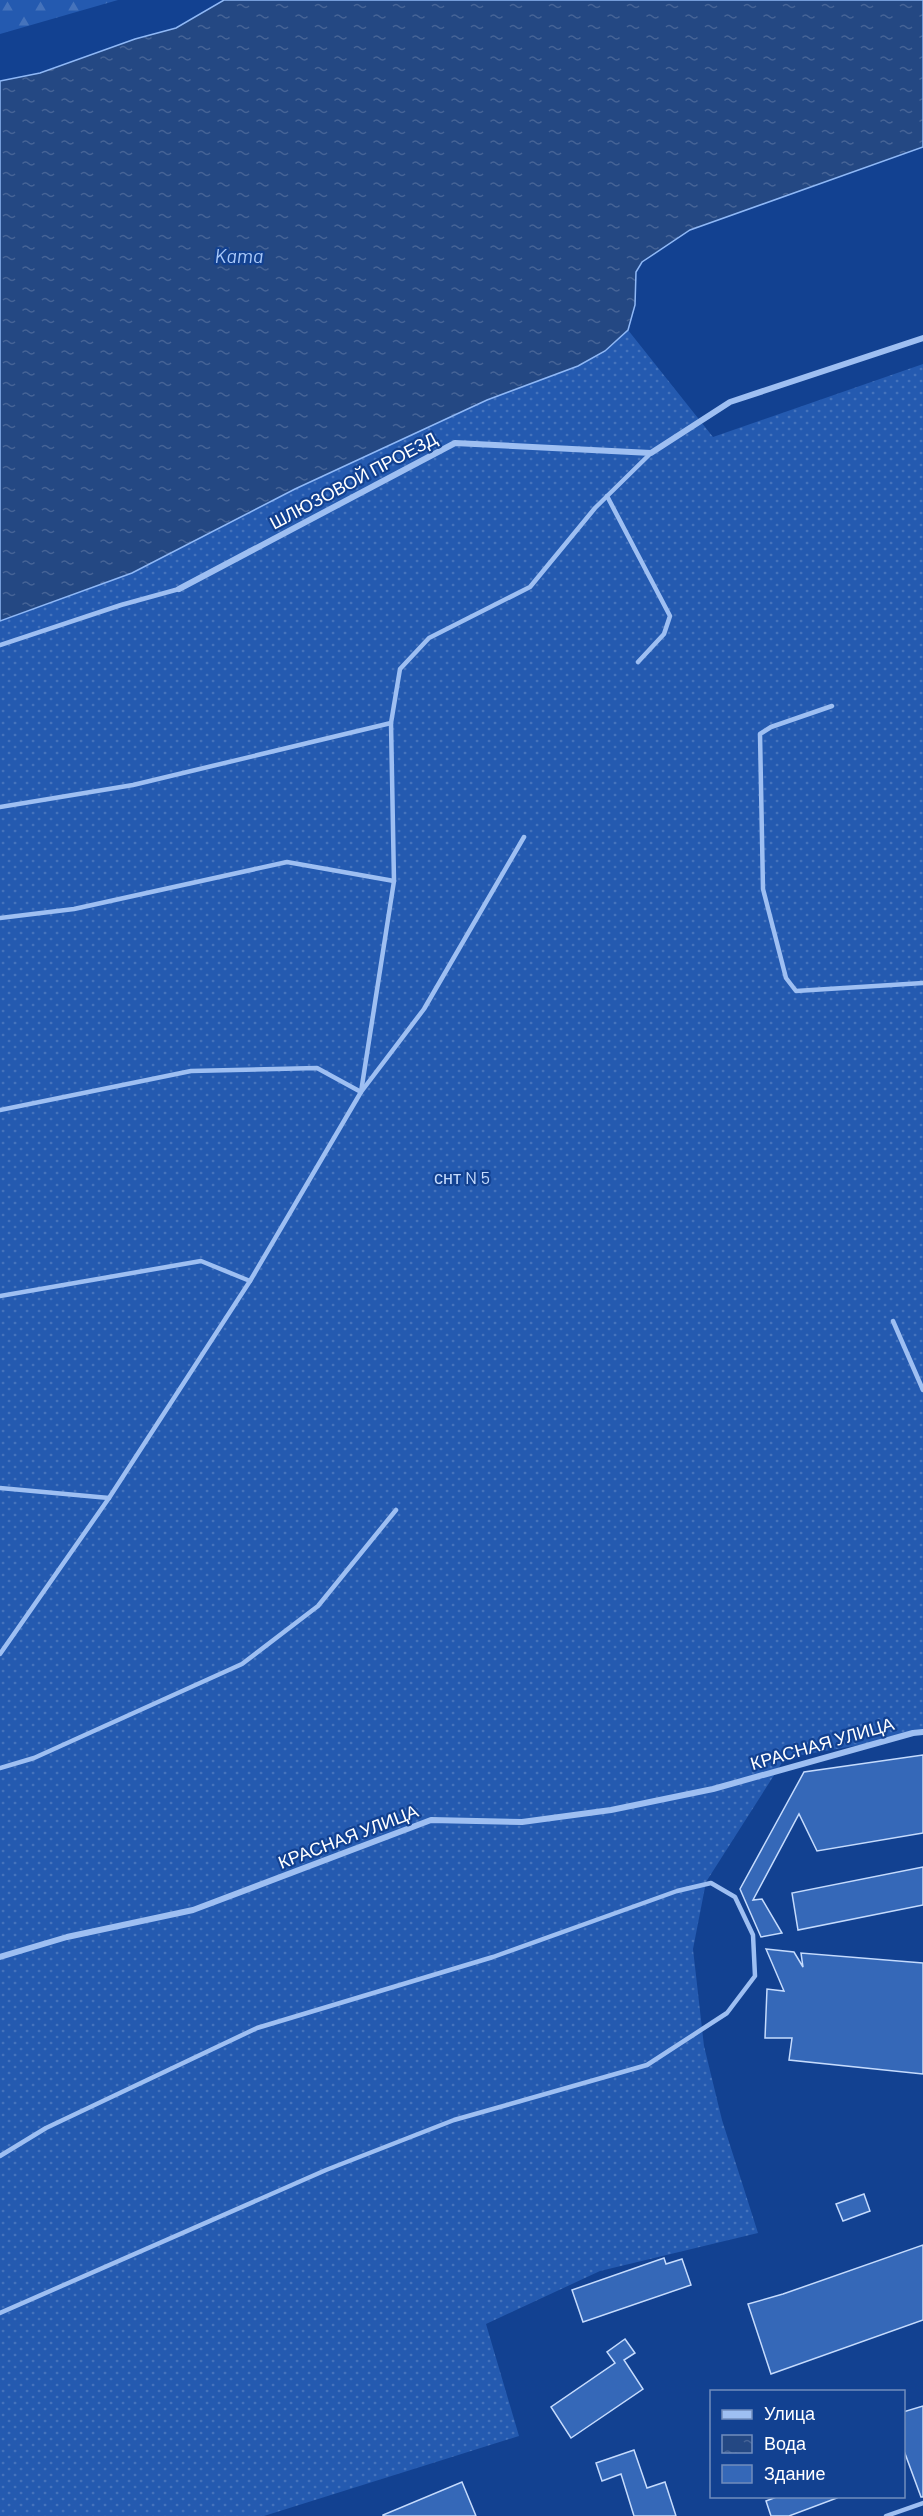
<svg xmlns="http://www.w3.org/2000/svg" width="923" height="2516" viewBox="0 0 923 2516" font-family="Barlow,sans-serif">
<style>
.forest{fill:url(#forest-firs)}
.garden{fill:url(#garden-dots)}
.water{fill:url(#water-ripples);stroke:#8fb8f6;stroke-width:1.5}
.building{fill:#3568b8;stroke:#c5dbfd;stroke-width:1.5}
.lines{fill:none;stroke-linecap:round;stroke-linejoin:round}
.service{stroke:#9ebff2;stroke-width:4.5}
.minor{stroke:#9ebff2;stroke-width:6}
.labels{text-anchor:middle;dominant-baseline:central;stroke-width:4.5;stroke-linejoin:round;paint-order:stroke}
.street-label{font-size:18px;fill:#fff;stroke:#124191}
.park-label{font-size:18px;fill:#c5dbfd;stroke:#124191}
.water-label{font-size:20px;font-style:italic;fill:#aac9f9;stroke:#124191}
</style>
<defs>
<pattern id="forest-firs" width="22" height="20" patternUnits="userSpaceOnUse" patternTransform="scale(1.5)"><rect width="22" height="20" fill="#245ab0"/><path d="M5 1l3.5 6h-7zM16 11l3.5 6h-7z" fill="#4573bc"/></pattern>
<pattern id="garden-dots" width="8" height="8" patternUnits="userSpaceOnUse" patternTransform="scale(1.5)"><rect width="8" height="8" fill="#245ab0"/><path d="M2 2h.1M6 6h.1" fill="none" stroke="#4573bc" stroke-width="1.8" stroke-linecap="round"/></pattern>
<pattern id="water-ripples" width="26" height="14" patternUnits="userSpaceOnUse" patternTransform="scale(1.5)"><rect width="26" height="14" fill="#244883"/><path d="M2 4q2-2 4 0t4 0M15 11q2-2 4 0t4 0" fill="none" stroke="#456396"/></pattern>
</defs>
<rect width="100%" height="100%" fill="#124191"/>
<path class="forest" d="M0,0H118L0,34Z"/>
<path class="garden" d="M628,330L713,437L923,364V1734L785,1758L706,1882L693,1949L704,2046L722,2120L758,2233L600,2271L486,2324L519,2436L264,2516H0V621L132,573L295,489L487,400L578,366L605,351Z"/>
<path class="water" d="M224,0H923V147L690,230L642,262L636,272L635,305L628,330L605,351L578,366L487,400L295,489L132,573L0,621V81L40,73L135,39L176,28Z"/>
<g class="building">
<path d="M923,1755V1833L817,1851L799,1814L753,1900L762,1899L782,1933L761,1937L740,1889L804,1772Z"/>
<path d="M923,1867V1905L798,1930L792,1893Z"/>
<path d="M766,1949L794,1952L803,1967L801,1953L923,1963V2074L789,2060L792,2038H765L767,1989L784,1991Z"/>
<path d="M864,2194L870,2211L843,2221L836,2204Z"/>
<path d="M923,2245V2320L771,2374L748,2304L783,2294Z"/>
<path d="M664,2258L666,2264L682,2259L691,2285L583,2322L572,2290Z"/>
<path d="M625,2339L635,2353L624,2360L643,2389L571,2438L551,2407L615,2363L607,2352Z"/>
<path d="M923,2406V2497H921L903,2448V2412Z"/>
<path d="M634,2450L647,2488L665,2482L676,2516H634L621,2474L602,2481L596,2463Z"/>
<path d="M462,2482L476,2516H383V2515Z"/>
<path d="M779,2496H837V2498L789,2516H771L766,2501Z"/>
</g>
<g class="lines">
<g class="service">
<path d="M607,496L670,616L664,634L638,662"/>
<path d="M0,645L121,605L179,589"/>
<path d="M832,706L771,727L760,734L763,889L786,978L796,991L923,983"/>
<path d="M0,807L133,785L391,723"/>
<path d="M0,918L74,909L287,862L394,881"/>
<path d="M0,1110L191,1071L317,1068L361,1092L424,1009L524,837"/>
<path d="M0,1296L201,1261L250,1281"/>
<path d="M893,1321L923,1390"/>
<path d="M0,1488L109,1498"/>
<path d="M0,1654L109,1498L250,1281L361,1092L394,881L391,723L400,669L429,638L530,587L595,508L651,453"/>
<path d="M0,1768L34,1758L242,1664L318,1606L396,1510"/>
<path d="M0,2156L46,2128L257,2028L493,1957L677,1891L711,1883L735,1897L753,1935L755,1976L727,2013L647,2065L454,2120L326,2170L0,2313"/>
<path d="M886,2516L923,2503"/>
</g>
<g class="minor">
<path d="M179,589L455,443L651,453L730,402L923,338"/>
<path d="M0,1957L67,1937L193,1910L431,1820L522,1822L611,1810L713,1789L913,1733L923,1732"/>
</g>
</g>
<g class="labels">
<g class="street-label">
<text transform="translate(353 480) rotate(-28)">ШЛЮЗОВОЙ ПРОЕЗД</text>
<text transform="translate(822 1743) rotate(-16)">КРАСНАЯ УЛИЦА</text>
<text transform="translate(348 1836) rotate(-21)">КРАСНАЯ УЛИЦА</text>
</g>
<g class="park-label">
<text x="462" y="1177">снт N 5</text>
</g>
<g class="water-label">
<text x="239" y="255">Kama</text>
</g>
</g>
<rect x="710" y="2390" width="195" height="108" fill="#124191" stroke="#718dbd" stroke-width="1.5"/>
<rect x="722" y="2410" width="30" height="9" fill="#9ebff2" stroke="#718dbd" stroke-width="1.5"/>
<text x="764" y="2420" font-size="18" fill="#ffffff">Улица</text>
<rect x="722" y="2435" width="30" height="18" fill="url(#water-ripples)" stroke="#718dbd" stroke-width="1.5"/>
<text x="764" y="2450" font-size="18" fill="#ffffff">Вода</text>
<rect x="722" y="2465" width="30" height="18" fill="#3568b8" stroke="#718dbd" stroke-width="1.5"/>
<text x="764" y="2480" font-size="18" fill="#ffffff">Здание</text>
</svg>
